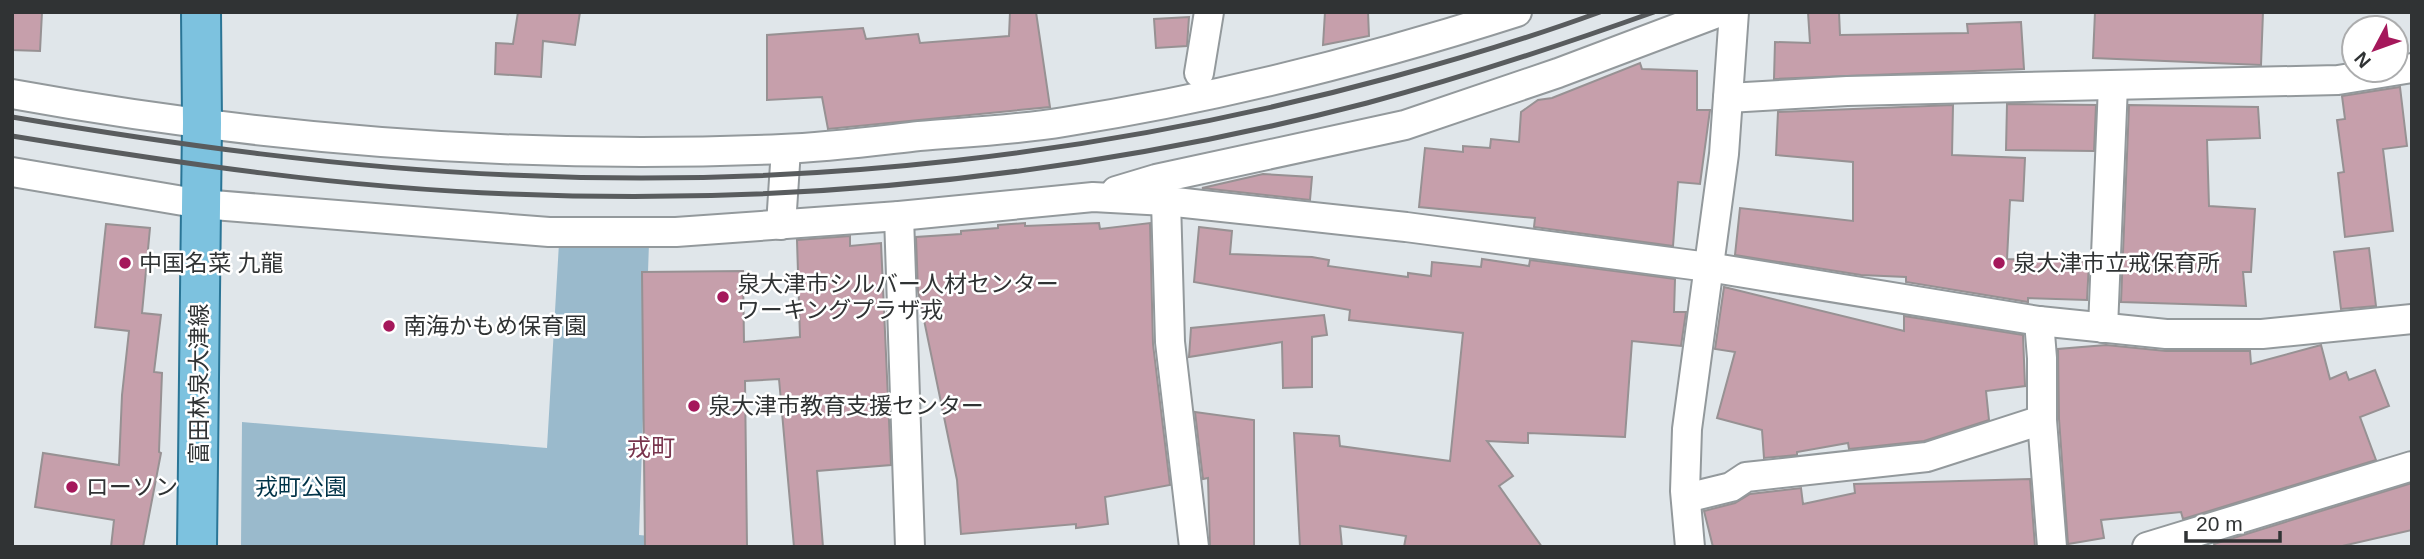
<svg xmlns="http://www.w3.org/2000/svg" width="2424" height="559" viewBox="0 0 2424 559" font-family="Arial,'Noto Sans JP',sans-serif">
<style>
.green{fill:#9abacc}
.building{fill:#c69fab;stroke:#979193;stroke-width:2}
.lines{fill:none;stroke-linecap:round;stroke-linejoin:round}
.minor-casing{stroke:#93999c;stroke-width:32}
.primary-casing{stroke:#2a7596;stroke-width:42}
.minor{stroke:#fff;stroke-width:28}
.primary{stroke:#7dc2df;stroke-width:38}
.rail{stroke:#595c5e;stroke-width:5}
.poi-dot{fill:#a5185b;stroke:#fff;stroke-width:2.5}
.labels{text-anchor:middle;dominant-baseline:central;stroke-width:5;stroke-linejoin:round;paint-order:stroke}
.poi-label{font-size:23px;fill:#303334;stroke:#fff;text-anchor:start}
.street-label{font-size:23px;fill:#303334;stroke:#fff}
.park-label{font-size:23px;fill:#003348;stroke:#fff}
.neighbourhood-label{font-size:24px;fill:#78344d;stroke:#fff}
</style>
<rect width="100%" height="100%" fill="#e0e6ea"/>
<path class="green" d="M559,243H649L639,535L770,547H241L242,422L547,448Z"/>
<g class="building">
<path d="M12,12H42L40,51L12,50Z"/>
<path d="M518,12H580L575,45L543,41L541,77L495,74L496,43L513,44Z"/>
<path d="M1010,12H1036L1050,107L828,129L822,97L767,100V35L863,28L866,39L918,34L920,43L1009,36Z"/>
<path d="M1325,12H1368L1369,36L1323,45Z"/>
<path d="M1808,12H1839L1840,35L1968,33L1967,24L2021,22L2024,69L1774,79L1775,42L1810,43Z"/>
<path d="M2095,12H2263L2261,65L2093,58Z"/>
<path d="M1189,17L1187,46L1156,48L1154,19Z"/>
<path d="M1640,63L1642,69L1697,71V110H1710L1700,184L1678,182L1673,246L1534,227L1535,218L1419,207L1425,148L1463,152V146L1490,148L1491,139L1519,142L1521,112L1538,100L1552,98Z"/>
<path d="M2400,87L2407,146L2383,149L2393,231L2345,237L2338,173L2344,172L2337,120L2345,119L2342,96Z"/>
<path d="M2007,104L2096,105L2094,151L2006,150Z"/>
<path d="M1953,105L1952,155L2025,158L2023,201L2010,200L2007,259L2089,262L2087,300L2028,298V302L1906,282V277L1861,275L1735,255L1740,208L1853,221V162L1776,155L1778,112Z"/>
<path d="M2129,105L2258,107L2260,138L2207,140L2209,206L2255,209L2251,272H2243L2246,306L2121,302Z"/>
<path d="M1263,174L1312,177L1310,200L1202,188Z"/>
<path d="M1025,223V226L1099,223L1100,229L1150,223L1153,344L1170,485L1105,497L1108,524L1076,528V524L961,534L957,480L918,291L916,237L961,234V231L998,228V225Z"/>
<path d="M106,224L150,228L142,313L161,315L154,372L162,373L159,452L161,453L143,547H111L114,520L35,507L43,453L119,465L122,395L129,331L95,327Z"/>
<path d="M1199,227L1232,231L1230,254L1312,257L1329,260L1328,266L1408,277V273L1431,276L1432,262L1481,267L1482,259L1529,266L1530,260L1675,279L1674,312H1686L1681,346L1632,341L1625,437L1528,433V443L1487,441L1513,476L1499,486L1542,547H1404L1406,536L1340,526L1342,547H1300L1294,433L1339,436L1340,446L1450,461L1463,333L1349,320L1350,310L1194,282Z"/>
<path d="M850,236V246L881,243L891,465L817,471L823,547H794L779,379L745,381L747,547H645L642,272L743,271L744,342L800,337L797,240Z"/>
<path d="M2369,248L2376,306L2341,309L2334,252Z"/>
<path d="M1724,287L1904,331V316L2023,335L2025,386L1986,391L1989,420L1924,441L1849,449L1848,443L1797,452V455L1764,458L1762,430L1717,418L1735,352L1715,349Z"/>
<path d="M1324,315L1327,335L1312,337V387L1283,388L1282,342L1189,357L1191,328Z"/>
<path d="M2106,345L2166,351H2250L2251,364L2321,345L2330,379L2346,372L2349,380L2375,370L2389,406L2360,417L2376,460L2183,519L2181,512L2101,520L2104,538L2068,544L2059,419L2058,349Z"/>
<path d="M1195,412L1254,420V547H1210L1208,478L1203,479Z"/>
<path d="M2030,479L2035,547H1713L1704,511L1735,503L1750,494L1801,488L1803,504L1855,493L1854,484Z"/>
<path d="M2412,483V530L2338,547H2215L2214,544Z"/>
</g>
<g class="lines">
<defs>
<g id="minor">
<path d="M1199,73L1209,12"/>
<path d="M12,94C265,140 525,160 782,149C828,147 874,141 919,136C967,132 1016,130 1064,122C1217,98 1370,59 1517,12"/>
<path d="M1728,98L1847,91L2338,80L2412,68"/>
<path d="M12,172L201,204L549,232H676L899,216L1093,197L1166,201L1406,227L1708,267L2039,321L2166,334H2262L2412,319"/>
<path d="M1116,191L1156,179L1405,125L1558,73L1720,12"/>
<path d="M1166,201L1170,342L1194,547"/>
<path d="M899,216L910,547"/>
<path d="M781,225L786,149"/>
<path d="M2039,321L2042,358V420L2052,547"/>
<path d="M2103,328L2113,85"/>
<path d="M1686,498L1731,487L1746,477L1927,457L2042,420"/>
<path d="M1690,547L1685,491L1687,429L1724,154L1734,12"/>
<path d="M2147,547L2412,466"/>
</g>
<path id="primary" d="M197,547L202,123L201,12"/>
</defs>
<use href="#minor" class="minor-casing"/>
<use href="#primary" class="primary-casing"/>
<use href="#minor" class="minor"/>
<use href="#primary" class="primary"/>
<g class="rail">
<path d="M12,117C177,145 344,168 510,175C807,189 1106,155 1392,77C1462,58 1532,37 1600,12"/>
<path d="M12,136C177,163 344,188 511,194C799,206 1088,175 1367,103C1464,77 1559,46 1654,12"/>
</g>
</g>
<g class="poi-dot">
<circle cx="125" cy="263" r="7"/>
<circle cx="1999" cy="263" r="7"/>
<circle cx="723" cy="297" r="7"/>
<circle cx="389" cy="326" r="7"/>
<circle cx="694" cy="406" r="7"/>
<circle cx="72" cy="487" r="7"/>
</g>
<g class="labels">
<g class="poi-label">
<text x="139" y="263">中国名菜 九龍</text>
<text x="2013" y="263">泉大津市立戒保育所</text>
<text x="737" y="284">泉大津市シルバー人材センター<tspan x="737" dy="26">ワーキングプラザ戎</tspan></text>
<text x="403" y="326">南海かもめ保育園</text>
<text x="708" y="406">泉大津市教育支援センター</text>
<text x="86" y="487">ローソン</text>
</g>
<g class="street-label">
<text transform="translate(199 384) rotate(-90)">富田林泉大津線</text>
</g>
<g class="park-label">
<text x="301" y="487">戎町公園</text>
</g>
<g class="neighbourhood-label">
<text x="651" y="447">戎町</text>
</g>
</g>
<rect width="2424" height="559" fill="none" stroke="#303334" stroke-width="28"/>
<g transform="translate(2375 49) rotate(229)"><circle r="33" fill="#ffffff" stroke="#acadae" stroke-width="2"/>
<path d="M0-5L12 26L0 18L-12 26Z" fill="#a5185b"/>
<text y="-10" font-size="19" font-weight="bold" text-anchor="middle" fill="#303334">N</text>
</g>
<path d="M2186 531v10h94v-10" fill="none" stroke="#303334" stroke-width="3.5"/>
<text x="2196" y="531" font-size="21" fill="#303334" stroke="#ffffff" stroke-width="5" paint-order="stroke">20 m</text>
</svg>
